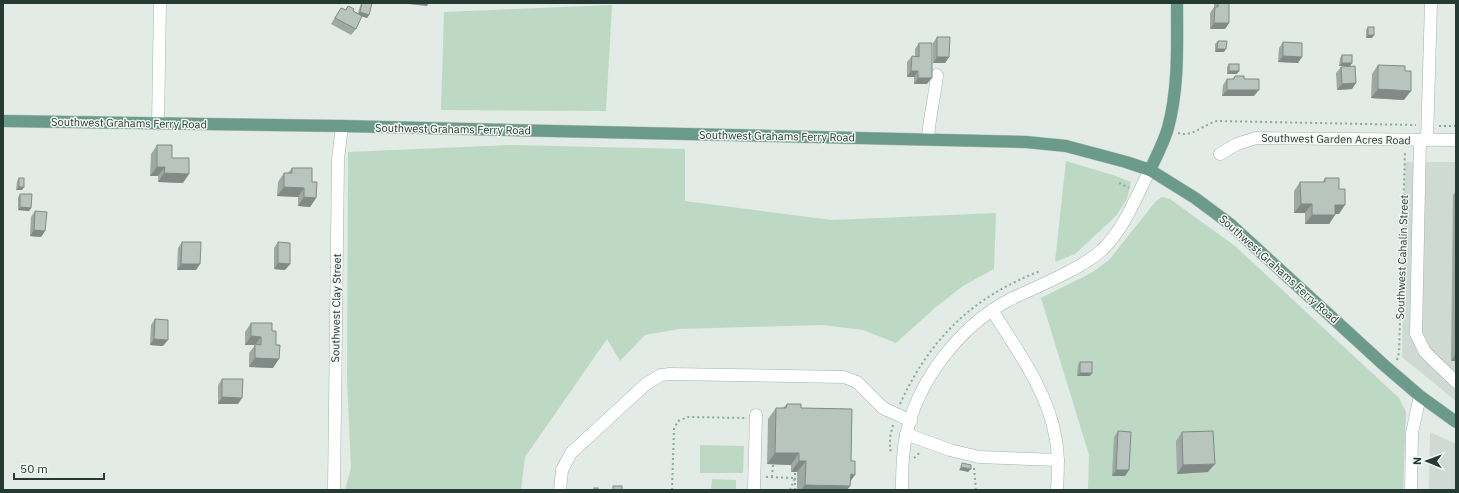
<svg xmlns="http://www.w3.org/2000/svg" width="1459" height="493" viewBox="0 0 1459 493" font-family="'IBM Plex Sans',sans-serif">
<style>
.built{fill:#d0dad5}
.green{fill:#bdd9c3}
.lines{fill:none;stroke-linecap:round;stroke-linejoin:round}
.minor-casing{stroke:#a5b2ac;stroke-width:13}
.major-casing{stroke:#c2c8c6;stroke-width:13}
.path{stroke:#86ab9d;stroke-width:2;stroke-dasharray:2 3;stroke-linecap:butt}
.minor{stroke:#fff;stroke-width:12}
.major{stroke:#6c9b8b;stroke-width:12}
.wall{fill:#9ea9a4}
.shaded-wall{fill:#818a86}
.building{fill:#b8c5bf;stroke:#818a86}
.labels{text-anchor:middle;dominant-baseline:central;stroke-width:3;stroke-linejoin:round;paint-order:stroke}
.street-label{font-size:11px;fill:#243a32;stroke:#f2f7f4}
</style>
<rect width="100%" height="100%" fill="#e2ebe6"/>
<g class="built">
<path d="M1405,162H1456V401L1402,357Z"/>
<path d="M1430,432L1456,444V490H1429Z"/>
</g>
<g class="green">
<path d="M612,5L606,111L441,110L444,12Z"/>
<path d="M511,145L685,149V201L832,220L996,213L994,269L963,286L936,307L896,343L863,330L822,325L679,329L645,335L620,361L607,339L525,457L521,490H345L351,468L347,379L348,152Z"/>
<path d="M1066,161L1116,176L1131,182L1127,199L1116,216L1075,254L1055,262Z"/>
<path d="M1162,197L1170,199L1235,246L1399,398L1406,412L1403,490H1088L1089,455L1041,298L1091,273L1109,260L1156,201Z"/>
<path d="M700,445L744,446L743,473H700Z"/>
<path d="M712,479L736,480V490H711Z"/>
</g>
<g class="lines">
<defs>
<g id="minor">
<path d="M158,124L160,3"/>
<path d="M928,139C929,117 935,97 937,75"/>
<path d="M1420,140L1416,334L1425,352L1456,382"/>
<path d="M1427,140L1431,3"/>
<path d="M1220,154L1237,144L1256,138L1456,140"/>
<path d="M992,310C1016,349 1047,390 1055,435C1059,453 1058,472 1057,490"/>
<path d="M906,434L950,450L979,457L1058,460"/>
<path d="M334,490L338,159L342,126"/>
<path d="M560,490L562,470L571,453L646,384L661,375L670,374L844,377L857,382L883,408L911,421"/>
<path d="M754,490L756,415"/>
<path d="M902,490C902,472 902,454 906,436C917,381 960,326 1009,300C1036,287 1081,269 1102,250C1124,229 1136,197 1150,170"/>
<path d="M1411,490L1412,433L1420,396"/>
</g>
<g id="major">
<path d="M3,121L342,126L1026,142L1066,146L1126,162L1150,170L1195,198L1230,224L1385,366L1420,396L1456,422"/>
<path d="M1150,170C1156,157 1164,142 1168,128C1179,87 1177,45 1177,3"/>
</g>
</defs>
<use href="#minor" class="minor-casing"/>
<use href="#major" class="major-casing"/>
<g class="path">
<path d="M1439,126H1456"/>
<path d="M1178,133C1192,138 1204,124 1217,121L1416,125"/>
<path d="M1119,183L1129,188"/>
<path d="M1397,360L1399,353L1405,151"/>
<path d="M900,404C930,338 973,297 1040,271"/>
<path d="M893,425L890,437V450L893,451"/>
<path d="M914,458L918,454L922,453"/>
<path d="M974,468L976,490"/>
<path d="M766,477L795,478L790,490"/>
<path d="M772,477L773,465"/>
<path d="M672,490L674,429L678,421L688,417L745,418"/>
<path d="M795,490V472"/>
</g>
<use href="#minor" class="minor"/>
<use href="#major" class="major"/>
</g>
<g class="wall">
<path d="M361,3H372L369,15L367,18L362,16L356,29L351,35L331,24L337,14L341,8L345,10L348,6L353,11L358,13Z"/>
<path d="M1215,3H1229V23L1225,29H1210V13L1214,7V4Z"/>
<path d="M1368,27L1372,38H1366V30Z"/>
<path d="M937,37L949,57L945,63H933V43Z"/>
<path d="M1218,41L1224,52H1215V44Z"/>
<path d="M1283,42L1298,63L1278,62L1279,48Z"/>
<path d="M919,43L927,84H914V77H907V62L912,56H915V49Z"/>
<path d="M1342,55L1352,63L1350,66H1339L1340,58Z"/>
<path d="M1229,64L1237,74H1227V67Z"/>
<path d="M1378,65L1404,100L1371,98L1372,74Z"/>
<path d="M1341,67L1352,89L1337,90L1336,73Z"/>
<path d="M1235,76L1244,79L1254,96H1222L1223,85L1227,79H1232Z"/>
<path d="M157,145L172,158L183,183L158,182V176H150L151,154Z"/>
<path d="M292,168L312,182L316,198L310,207L298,206V197L277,196L278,182L284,173H288Z"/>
<path d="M19,178L24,187L22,190H16L17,181Z"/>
<path d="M1325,178L1339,214H1335V215L1329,224H1305V213H1294V191L1300,182H1323Z"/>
<path d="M1456,191V361H1451L1453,195Z"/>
<path d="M20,194L31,208L29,211L18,210V197Z"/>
<path d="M35,211L45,231L41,237L30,236L31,217Z"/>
<path d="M182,242L200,264L196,270H177L178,248Z"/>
<path d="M278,242L290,264L285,270L274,269V248Z"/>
<path d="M155,319L163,346L150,345L151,325Z"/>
<path d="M251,323L272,331L273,368L249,367V353L255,345H245V332Z"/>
<path d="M1080,362L1090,376H1077L1078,365Z"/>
<path d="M222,379L238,404H218V385Z"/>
<path d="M787,404L801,408L850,481V486L847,490H797V472H791V465L767,464L768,419L776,408H783Z"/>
<path d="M1118,431L1129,470L1125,476H1112L1114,437Z"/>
<path d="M1182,432L1208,472L1177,474L1176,441Z"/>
</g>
<g class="shaded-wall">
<path d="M409,3H429L427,6L408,4Z"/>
<path d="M360,12L369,15L367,18L357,15Z"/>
<path d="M1214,23H1229L1225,29H1210Z"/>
<path d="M1368,35H1374L1372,38H1366Z"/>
<path d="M1217,49H1226L1224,52H1215Z"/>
<path d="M1283,56L1302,57L1298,63L1278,62Z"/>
<path d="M937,57H949L945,63H933Z"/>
<path d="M1342,63H1352L1350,66H1339Z"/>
<path d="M911,71H918L914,77H907Z"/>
<path d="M1229,71H1239L1237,74H1227Z"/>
<path d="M918,78H932L927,84H914Z"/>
<path d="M1356,83L1352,89L1337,90L1342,84Z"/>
<path d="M1378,89L1411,91L1404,100L1371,98Z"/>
<path d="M1227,90H1259L1254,96H1222Z"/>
<path d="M157,167H165L158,176H150Z"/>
<path d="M164,173L189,174L183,183L158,182Z"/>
<path d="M19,187H24L22,190H16Z"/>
<path d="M284,187L304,188L298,197L277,196Z"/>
<path d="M304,197L316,198L310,207L298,206Z"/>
<path d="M1301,204H1312L1305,213H1294Z"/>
<path d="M1335,205H1345L1339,214H1329Z"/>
<path d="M20,207L31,208L29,211L18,210Z"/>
<path d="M1312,215H1335L1329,224H1305Z"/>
<path d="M34,230L45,231L41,237L30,236Z"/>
<path d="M278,263L290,264L285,270L274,269Z"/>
<path d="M181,264H200L196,270H177Z"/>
<path d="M251,336L261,337L255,345H245Z"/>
<path d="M154,339L168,340L163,346L150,345Z"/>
<path d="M1456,354V361H1451Z"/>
<path d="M255,358L279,359L273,368L249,367Z"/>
<path d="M1080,373H1092L1090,376H1077Z"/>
<path d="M222,397L242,398L238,404H218Z"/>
<path d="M775,453H799L791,465L767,464Z"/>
<path d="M799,461H806L797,472H791Z"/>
<path d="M1215,464L1208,472L1177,474L1183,465Z"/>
<path d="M961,467L971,469L968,472L959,470Z"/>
<path d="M1116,470H1129L1125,476H1112Z"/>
<path d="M851,474L855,475L847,486H850L847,490H801L805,485Z"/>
</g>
<g class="building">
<path d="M362,3H372L369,15L360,12Z"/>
<path d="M1218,3H1229V23H1214L1215,7H1218Z"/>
<path d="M348,6L354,9L353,11L362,16L356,29L335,18L341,8L346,10Z"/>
<rect x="1368" y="27" width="6" height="8"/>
<path d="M937,37H950L949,57H937Z"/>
<path d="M1218,41H1227L1226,49H1217Z"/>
<path d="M1283,42L1302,43V57L1283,56Z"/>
<path d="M919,43H932V78H918V71H911L912,56L919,57Z"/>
<rect x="1342" y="55" width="10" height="8"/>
<rect x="1229" y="64" width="10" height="7"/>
<path d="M1378,65L1405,66V71H1411V91L1378,89Z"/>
<path d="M1355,66L1356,83L1342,84L1341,67Z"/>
<path d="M1235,76H1244V79H1259V90H1227V79H1234Z"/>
<path d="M157,145H172V158H189V174L164,173L165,167H157Z"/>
<path d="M292,168H312V182H317L316,198L304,197V188L284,187V173H292Z"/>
<rect x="19" y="178" width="5" height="9"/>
<path d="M1325,178H1339V189H1345V205H1335V215H1312V204H1301L1300,182H1325Z"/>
<path d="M20,194H32L31,208L20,207Z"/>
<path d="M35,211L47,212L45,231L34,230Z"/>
<path d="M182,242H201L200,264H181Z"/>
<path d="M278,242L290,243V264L278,263Z"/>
<path d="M155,319L168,320V340L154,339Z"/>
<path d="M251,323H272V331H276V345H280L279,359L255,358V344L261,345V337L251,336Z"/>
<rect x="1080" y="362" width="12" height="11"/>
<path d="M222,379H243L242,398L222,397Z"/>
<path d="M787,404H801V408L852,409L851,461H855V475L851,474L850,486L805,485L806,461H799V453H775L776,408H786Z"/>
<path d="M1118,431L1131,432L1129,470H1116Z"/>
<path d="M1213,431L1215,464L1183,465L1182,432Z"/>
<path d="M962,463L971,465V469L961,467Z"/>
<rect x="613" y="486" width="9" height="4"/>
<rect x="594" y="488" width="4" height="2"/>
</g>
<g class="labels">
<g class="street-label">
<text transform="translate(129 123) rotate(1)">Southwest Grahams Ferry Road</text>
<text transform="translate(453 129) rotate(1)">Southwest Grahams Ferry Road</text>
<text transform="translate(777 136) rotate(1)">Southwest Grahams Ferry Road</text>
<text transform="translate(1336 139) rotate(1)">Southwest Garden Acres Road</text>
<text transform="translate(1402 257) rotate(-88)">Southwest Cahalin Street</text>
<text transform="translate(1279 269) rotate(42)">Southwest Grahams Ferry Road</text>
<text transform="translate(336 308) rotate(-89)">Southwest Clay Street</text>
</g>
</g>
<rect width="1459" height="493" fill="none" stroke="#243a32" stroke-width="8"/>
<g transform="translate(1427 461) rotate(271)" stroke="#f2f7f4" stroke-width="3" paint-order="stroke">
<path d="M0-3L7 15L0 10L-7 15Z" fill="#243a32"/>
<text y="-6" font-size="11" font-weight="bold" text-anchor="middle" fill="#243a32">N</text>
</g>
<path d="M14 473v6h90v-6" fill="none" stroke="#243a32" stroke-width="2"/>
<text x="20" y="473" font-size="12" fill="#243a32" stroke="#f2f7f4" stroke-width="3" paint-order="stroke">50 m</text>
</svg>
